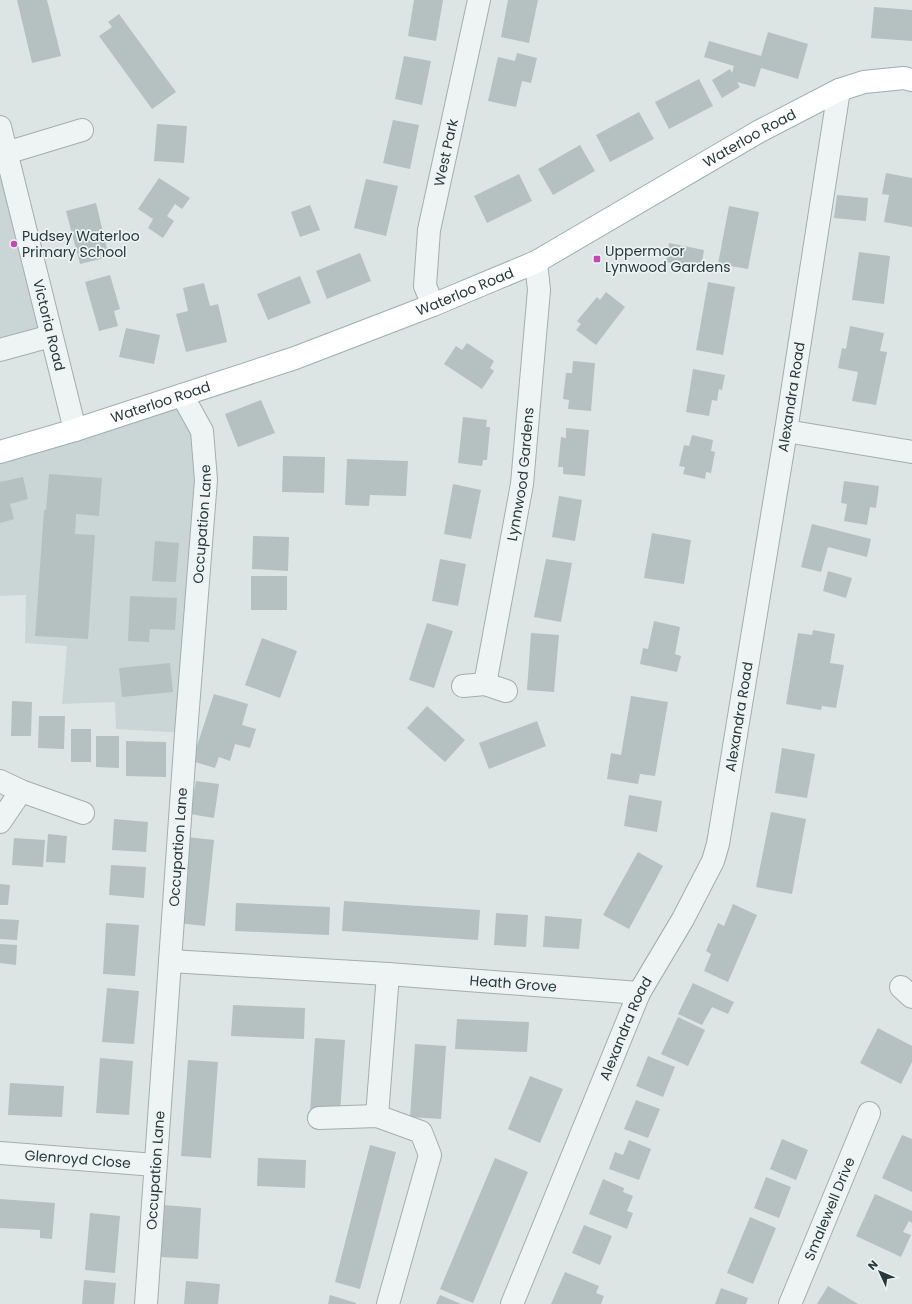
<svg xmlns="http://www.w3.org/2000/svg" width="912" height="1304" viewBox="0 0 912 1304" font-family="Poppins,sans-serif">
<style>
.built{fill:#cad6d5}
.building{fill:#b4c1c0}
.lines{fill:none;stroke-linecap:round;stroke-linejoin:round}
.minor-casing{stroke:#a2aead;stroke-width:24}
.major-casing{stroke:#9cb0ae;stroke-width:24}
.minor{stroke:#eef4f4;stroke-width:22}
.major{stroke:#fff;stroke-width:22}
.poi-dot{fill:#c348af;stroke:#ebf3f2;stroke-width:1.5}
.labels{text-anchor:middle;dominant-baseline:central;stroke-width:3.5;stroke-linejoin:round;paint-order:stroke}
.street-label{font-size:14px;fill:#273a39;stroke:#ebf3f2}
.poi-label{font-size:14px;fill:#273a39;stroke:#ebf3f2;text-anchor:start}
</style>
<rect width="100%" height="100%" fill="#dce5e4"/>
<path class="built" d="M0,127L51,336L0,350Z
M182,395L202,431L186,733L116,729L115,702L62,704L67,646L25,643L26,595L0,596V452Z"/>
<path class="building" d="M17,0H47L61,56L32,63Z
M414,0H443L436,41L408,36Z
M508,0H538L529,43L501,37Z
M874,7L912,10V41L871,38Z
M119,14L176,92L152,109L99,36L112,27L108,22Z
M768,32L808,44L798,79L761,68L755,87L737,82L740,87L722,98L712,80L730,69L732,73L734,66L704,57L709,41L761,56Z
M517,53L537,58L531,83L522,81L516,107L488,101L498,57L515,61Z
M404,56L431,61L422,105L395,99Z
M699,79L713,106L669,129L655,102Z
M639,112L654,139L610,162L596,135Z
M393,120L419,125L410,169L383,163Z
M157,124L187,126L184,163L154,161Z
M580,145L595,171L553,195L538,169Z
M886,173L912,178V227L884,222L889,195L882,194Z
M519,174L532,201L487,223L474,196Z
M159,178L190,198L182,209L175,204L167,216L174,221L163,238L148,228L153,219L138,209Z
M366,179L398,186L386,236L354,228Z
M837,195L868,198L866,221L834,218Z
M96,203L109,257L80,264L66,211Z
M310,205L320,230L300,237L291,212Z
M729,206L759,212L748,269L718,264Z
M669,243L704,250L701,268L666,262Z
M859,252L890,256L884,304L852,300Z
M360,253L371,281L327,299L316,271Z
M110,275L120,309L114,311L118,326L99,331L85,282Z
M300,276L311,303L268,320L257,294Z
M708,282L735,287L723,355L696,350Z
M204,283L210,306L218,304L227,342L186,352L176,314L188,311L183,288Z
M606,292L625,307L596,345L576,330L581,324L577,321L597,297L600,300Z
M850,326L884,333L880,351L887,352L876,405L852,401L858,372L838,368L842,348L846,349Z
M126,328L160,335L154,364L119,357Z
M467,343L494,361L490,368L494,371L482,389L444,364L456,346L462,350Z
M573,361L595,363L591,411L568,409L569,400L563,399L566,373H572Z
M693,369L725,375L722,390L719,389L717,401L712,400L709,416L686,412Z
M261,400L275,433L238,447L225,414Z
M463,417L487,420L486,427H490L487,460H483L482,466L458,463Z
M566,428L589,430L585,476L563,474V467H558L561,437L566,438Z
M692,435L713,440L711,451L715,452L711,473L706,472L705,479L683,474L685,467L679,466L684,445L689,446Z
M283,456L325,457L324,493L282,492Z
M347,459L408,461L406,496L370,495L369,506L345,505Z
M49,474L102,478L99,516L76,514L75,534L95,535L88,639L35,636L44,510H46Z
M23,477L28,499L10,504L14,519L0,523V482Z
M844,481L879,486L876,508L870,507L867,525L844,521L847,504L841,503Z
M453,484L481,490L471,539L444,534Z
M559,496L582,500L575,541L552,537Z
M812,524L871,539L867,557L828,547L821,572L801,567Z
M652,533L691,540L684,584L644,578Z
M253,536L289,537L288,571L252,569Z
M155,541L179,543L176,582L152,581Z
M440,559L466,564L458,606L432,601Z
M546,559L572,563L561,622L534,617Z
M828,571L852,578L846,598L823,591Z
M251,576H287V610H251Z
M130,596L177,598L175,630L150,629L149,642L128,641Z
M654,621L680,627L675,654L681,656L677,672L640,664L643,648L648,649Z
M427,623L453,631L434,688L409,680Z
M813,630L835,634L830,663L844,665L836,708L822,706L821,710L786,704L798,633L812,635Z
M531,633L559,635L554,692L527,690Z
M262,638L297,651L280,698L245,685Z
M170,663L173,692L122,697L119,668Z
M214,694L248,704L242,725L256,729L250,748L235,744L230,761L219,757L215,768L192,761Z
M631,696L668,702L655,776L640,774L638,784L607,779L611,753L621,755Z
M12,701L32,702L31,736H11Z
M427,706L465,740L445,762L407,728Z
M39,716H65L64,749L38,748Z
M537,721L546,746L489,769L479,743Z
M71,729H91V762H71Z
M96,736H119V768L96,767Z
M126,741L166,742V777L126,776Z
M782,748L815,754L807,798L775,793Z
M196,781L219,784L214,818L190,814Z
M629,795L662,801L657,832L624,826Z
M771,812L806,819L792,894L756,887Z
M114,819L148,822L146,852L112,850Z
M48,834L67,836L65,863L46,862Z
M187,837L214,840L205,926L178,923Z
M14,838L45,840L43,867L12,865Z
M638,852L663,866L629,929L603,915Z
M111,865L146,867L144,898L109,895Z
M0,884L10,885L8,905H0Z
M344,901L480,910L478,940L342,931Z
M236,903L330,907L329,935L235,931Z
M733,904L757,915L728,982L704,971L711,954L706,951L718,923L724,926Z
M496,913L528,915L526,947L494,945Z
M545,916L582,919L579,949L543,947Z
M0,919L19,920L17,940L0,939Z
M106,923L139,925L135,976L103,974Z
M0,944L17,945L16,965L0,963Z
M693,983L734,1002L728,1014L712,1007L702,1025L678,1014Z
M107,988L139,991L134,1044L102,1042Z
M233,1005L305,1008L304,1039L231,1036Z
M678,1017L705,1030L688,1066L661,1054Z
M457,1019L529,1022L527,1052L455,1049Z
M878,1028L912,1046V1062L901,1084L860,1063Z
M315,1038L345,1040L340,1113L310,1112Z
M415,1044L446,1046L441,1119L410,1117Z
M648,1056L675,1067L663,1097L636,1086Z
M100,1058L133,1061L129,1115L96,1113Z
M188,1060L218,1062L211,1158L181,1156Z
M530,1076L563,1089L540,1143L508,1129Z
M10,1083L64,1086L62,1117L8,1115Z
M636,1100L660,1109L648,1138L624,1129Z
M902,1135L912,1139V1192L882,1178Z
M782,1139L808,1150L796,1180L770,1169Z
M629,1140L651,1149L639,1180L609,1169L615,1152L623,1155Z
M370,1145L396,1152L360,1289L335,1282Z
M258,1158L306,1160L305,1188L257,1186Z
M495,1158L528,1172L473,1303L440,1289Z
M766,1177L791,1187L779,1218L754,1208Z
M603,1179L624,1188L623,1192L633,1196L627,1211L633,1213L627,1229L589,1214Z
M875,1194L912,1211V1223L909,1221L903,1232L911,1235L901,1257L856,1236Z
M0,1199L55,1203L52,1239L40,1238V1230L0,1228Z
M164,1205L201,1208L198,1259L161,1257Z
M90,1213L120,1216L115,1273L85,1270Z
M750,1217L776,1228L753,1284L727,1273Z
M584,1225L612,1236L600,1265L572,1253Z
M565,1272L599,1286L596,1293L604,1296L601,1304H551Z
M84,1280L116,1283L114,1304H82Z
M186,1281L220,1284L218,1304H184Z
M828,1286L858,1304H817Z
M721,1288L748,1298L746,1304H715Z
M330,1295L356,1303V1304H328Z
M440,1295L461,1304H436Z"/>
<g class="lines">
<defs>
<g id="minor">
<path id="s1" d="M0,127L75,430"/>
<path d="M6,153L82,130"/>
<path id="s2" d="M433,305L425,286L429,230L479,0"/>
<path d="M0,350L51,336"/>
<path d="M786,431L912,452"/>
<path id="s3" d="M485,684L522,484L539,290L536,262"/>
<path d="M463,686L485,684L506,691"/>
<path d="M0,781L21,791L83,813"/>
<path d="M0,822L21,791"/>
<path id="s4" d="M170,961L388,974L639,993"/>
<path d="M901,987L912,997"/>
<path d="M377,1116L388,974"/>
<path d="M319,1118L377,1116L421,1132L430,1155L388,1304"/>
<path id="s5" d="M0,1153L155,1165"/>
<path id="s6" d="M146,1304L186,733L206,480L202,431L182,395"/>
<path id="s7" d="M512,1304L639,993L683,919L713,861L718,844L786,431L839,90"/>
<path id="s8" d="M790,1304L869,1113"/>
</g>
<g id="major">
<path id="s9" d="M0,452L75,430L295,358L433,305L536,262L758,132L839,90L864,82L904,78L912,80"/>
</g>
</defs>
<use href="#minor" class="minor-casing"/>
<use href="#major" class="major-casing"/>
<use href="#minor" class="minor"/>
<use href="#major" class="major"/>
</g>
<g class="poi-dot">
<circle cx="14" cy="244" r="4"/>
<rect x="593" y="255" width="8" height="8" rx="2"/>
</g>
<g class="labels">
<g class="street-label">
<text stroke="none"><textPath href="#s9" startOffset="816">Waterloo Road</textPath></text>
<text stroke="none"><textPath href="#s2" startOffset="156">West Park</textPath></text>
<text stroke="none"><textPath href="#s9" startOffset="492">Waterloo Road</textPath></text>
<text stroke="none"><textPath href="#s1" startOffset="204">Victoria Road</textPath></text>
<text stroke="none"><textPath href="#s7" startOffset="958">Alexandra Road</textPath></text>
<text stroke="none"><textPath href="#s9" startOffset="168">Waterloo Road</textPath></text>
<text stroke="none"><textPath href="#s3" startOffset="213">Lynnwood Gardens</textPath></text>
<text stroke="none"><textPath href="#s6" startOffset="782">Occupation Lane</textPath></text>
<text stroke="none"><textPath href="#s7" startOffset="634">Alexandra Road</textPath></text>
<text stroke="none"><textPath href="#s6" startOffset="458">Occupation Lane</textPath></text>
<text stroke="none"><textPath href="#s4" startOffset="344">Heath Grove</textPath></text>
<text stroke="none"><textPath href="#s7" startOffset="298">Alexandra Road</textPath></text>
<text stroke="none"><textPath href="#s5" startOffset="78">Glenroyd Close</textPath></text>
<text stroke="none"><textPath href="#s6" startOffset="134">Occupation Lane</textPath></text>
<text stroke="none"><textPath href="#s8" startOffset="103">Smalewell Drive</textPath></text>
</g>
<g class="poi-label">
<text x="22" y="236">Pudsey Waterloo<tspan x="22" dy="16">Primary School</tspan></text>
<text x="605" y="251">Uppermoor<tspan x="605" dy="16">Lynwood Gardens</tspan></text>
</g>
</g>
<g transform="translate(880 1272) rotate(314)" stroke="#ebf3f2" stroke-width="3" paint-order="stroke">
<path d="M0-3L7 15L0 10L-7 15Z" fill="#273a39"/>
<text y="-6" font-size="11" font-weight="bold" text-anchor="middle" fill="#273a39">N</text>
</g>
</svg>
